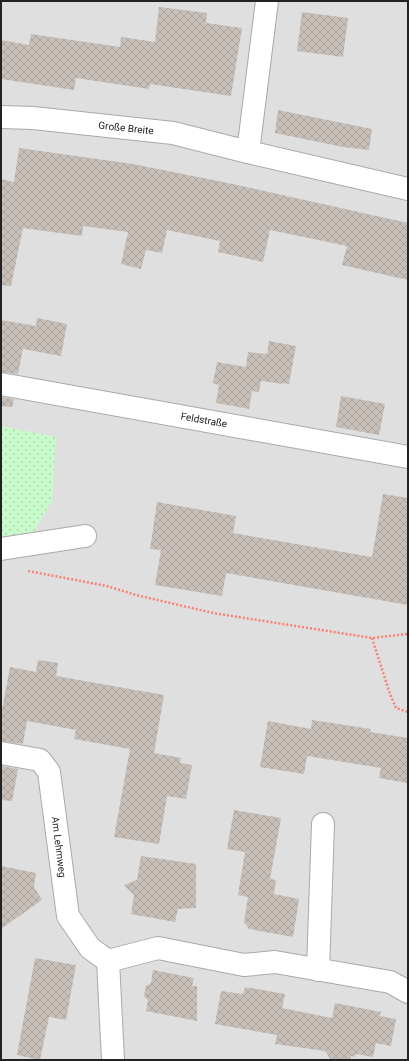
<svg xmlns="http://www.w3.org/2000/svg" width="409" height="1061" viewBox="0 0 409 1061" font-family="Roboto,sans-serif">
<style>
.residential{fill:#e0dfdf}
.park{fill:url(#park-dots)}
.building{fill:url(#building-cross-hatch)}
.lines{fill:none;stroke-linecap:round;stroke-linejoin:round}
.minor-casing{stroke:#a9a9a9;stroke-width:24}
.path{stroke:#fa8072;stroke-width:2.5;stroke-dasharray:2 2;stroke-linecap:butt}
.minor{stroke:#fff;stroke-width:22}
.labels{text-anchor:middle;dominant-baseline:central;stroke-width:3;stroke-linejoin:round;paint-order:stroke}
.street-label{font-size:10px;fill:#222;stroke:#fff}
</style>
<defs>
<pattern id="park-dots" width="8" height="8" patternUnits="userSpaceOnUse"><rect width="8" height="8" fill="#c8facc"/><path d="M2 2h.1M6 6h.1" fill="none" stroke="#acd6af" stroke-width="1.8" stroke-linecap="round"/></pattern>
<pattern id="building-cross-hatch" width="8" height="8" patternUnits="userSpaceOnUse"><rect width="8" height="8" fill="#c7bfb8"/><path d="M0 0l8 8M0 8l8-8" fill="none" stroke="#aba49e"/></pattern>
</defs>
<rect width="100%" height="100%" fill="#f2efe9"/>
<path class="residential" d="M1,1H408V450L1,377Z
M1,393L408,463V1060H1Z"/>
<path class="park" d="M1,426L56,437L52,501L32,535L1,539Z"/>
<path class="building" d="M159,7L207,13L206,23L242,28L231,96L150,84L149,89L76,78L74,90L1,79V40L29,45L31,34L120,47L121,37L155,42Z
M302,12L348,18L343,57L297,51Z
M278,110L372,129L369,150L343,147L275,133Z
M19,148L133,164L233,184L408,223V280L342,265L347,246L270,230L263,262L218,252L220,241L167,230L162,253L146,250L141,269L121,264L128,232L83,226L82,236L23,228L11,286L1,285V179L14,182Z
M37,318L67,324L61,356L23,349L18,374L1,372V320L36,326Z
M269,341L296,346L289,384L283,383V384L261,381L259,392L252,391L249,409L216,403L219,385L213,383L217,362L246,367L248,352L267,354Z
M341,396L385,404L379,435L336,427Z
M1,397L14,399L12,407L1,406Z
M383,494L408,498V605L226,573L222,596L155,585L161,550L150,549L157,502L236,516L233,533L372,557Z
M38,660L58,663L56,676L164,695L154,753L181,758L180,763L192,765L186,799L167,796L159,844L114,837L130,749L74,739L76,730L27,721L23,744L1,741V715L10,667L36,672Z
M312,720L371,729L370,732L408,738V783L379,778L381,768L307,756L304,774L260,767L268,721L311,729Z
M1,766L18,769L12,801L1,800Z
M234,810L281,818L270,879L276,880L274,894L299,899L293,937L249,929L244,922L248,897L238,895L245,852L227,849Z
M141,856L196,864V908L178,909L175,922L131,914L134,895L124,885L137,880Z
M1,866L36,873L34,887L42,900L1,929Z
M35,958L76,965L66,1020L49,1017L40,1060L17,1055Z
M153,970L194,978L192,986H197V1021L146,1011L148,1000L144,996L146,986L151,983Z
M245,987L285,994L282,1008L332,1018L335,1003L381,1012L380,1016L396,1019L391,1046L376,1043L373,1057L356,1054L355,1057L351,1056L350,1060H331L325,1051L275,1044L277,1035L215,1024L221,991L243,994Z"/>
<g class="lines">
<defs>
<path id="minor" d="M1,117L33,118L173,133L248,152L408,189
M248,152L267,1
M1,384L408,457
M1,549L85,536
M1,753L40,760L49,772L68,916L90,948L108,961L113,1060
M108,961L158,948L244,965L275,962L390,982L408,992
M318,970L323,824"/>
</defs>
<use href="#minor" class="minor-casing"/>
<path class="path" d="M28,571L107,586L136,595L213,613L372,638L408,634
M372,638L390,694L396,708L408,712"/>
<use href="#minor" class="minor"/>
</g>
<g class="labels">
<g class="street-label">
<text transform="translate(126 128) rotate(6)">Große Breite</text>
<text transform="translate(204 420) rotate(10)">Feldstraße</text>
<text transform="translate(59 847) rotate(83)">Am Lehmweg</text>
</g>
</g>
<rect width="409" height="1061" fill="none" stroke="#222222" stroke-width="4"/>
</svg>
